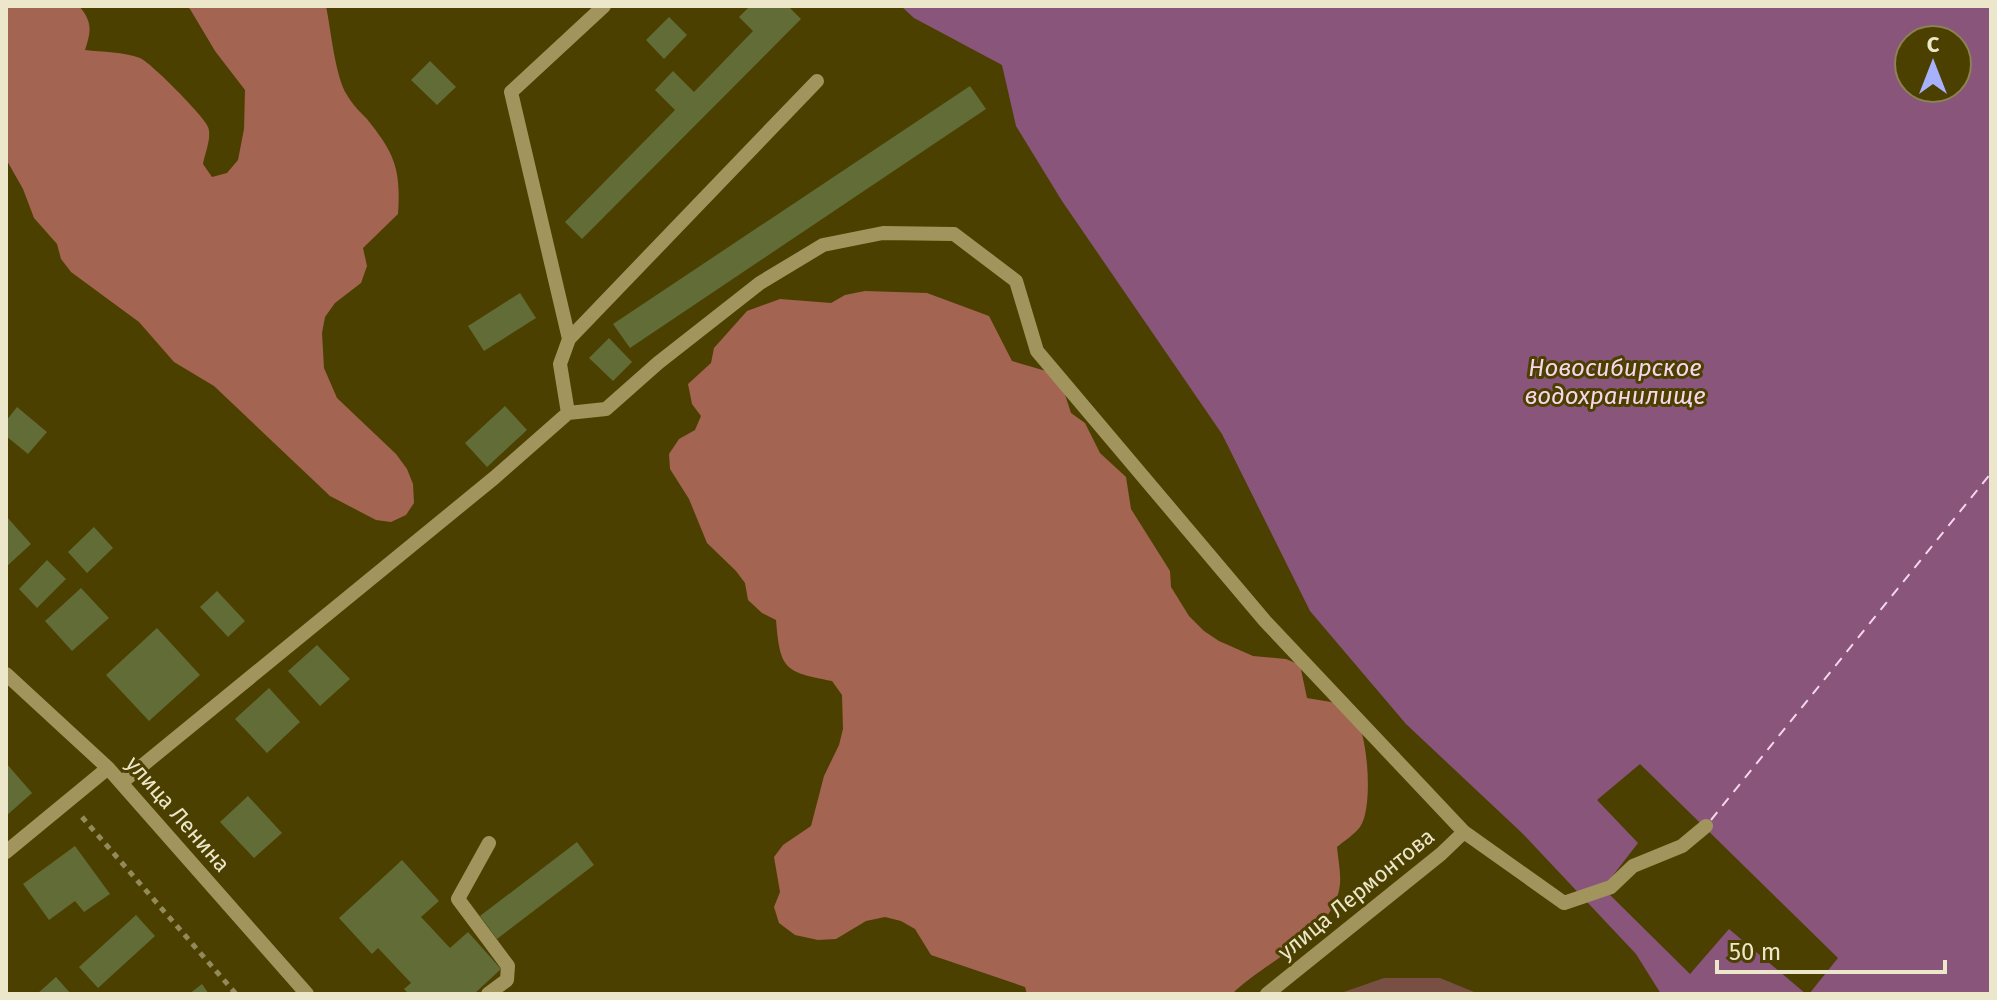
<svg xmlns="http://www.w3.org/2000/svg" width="1997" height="1000" viewBox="0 0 1997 1000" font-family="'Fira Sans',sans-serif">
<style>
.green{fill:#784f43}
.forest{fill:#a36451}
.water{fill:#89557a;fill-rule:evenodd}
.pier{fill:#4b4000}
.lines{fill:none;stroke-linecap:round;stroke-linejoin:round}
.ferry{stroke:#f7d6ec;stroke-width:2;stroke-dasharray:10 8;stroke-linecap:butt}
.building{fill:#626c36}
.path{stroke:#928a5a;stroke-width:5;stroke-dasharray:6 6;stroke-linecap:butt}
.minor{stroke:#a1955d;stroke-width:14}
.labels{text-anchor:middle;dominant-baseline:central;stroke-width:6;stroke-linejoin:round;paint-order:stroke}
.street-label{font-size:22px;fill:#ece7ca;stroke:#4b4000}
.water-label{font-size:24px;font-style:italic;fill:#f7d6ec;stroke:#4b4000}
</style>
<rect width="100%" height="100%" fill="#4b4000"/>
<path class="green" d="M1384,978H1440L1479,994H1338Z"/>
<path class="forest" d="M6,6H79C93,22 91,32 85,50C102,52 124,52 140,58C149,61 205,117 208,127C212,137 205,153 203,164L212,177L227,173L238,160L244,129L245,90L215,51L190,9L186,6H326C331,30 335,76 347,95C352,104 360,112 367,119C395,154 401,169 398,214L363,248L367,266L361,283L335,303L325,317L322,333L324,368L337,398L396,454L407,469L413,484L414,503L406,515L391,522L376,520L330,496L214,386L174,362L139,322L71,272L61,259L57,244L34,218L23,189L6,159Z
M865,291L927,293L989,316L1012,361L1046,371L1061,382L1071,413L1085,423L1100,453L1126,477L1131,509L1170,571L1171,587L1189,616L1204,631L1219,641L1253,656L1286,659L1300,665L1307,698C1322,701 1342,701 1353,713C1368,730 1374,807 1360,827C1355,834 1344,841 1337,847C1338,859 1341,872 1340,884C1335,935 1264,961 1232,994H1027L1025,987L931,955L915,929L901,921L885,917L866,921L836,939L818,940L795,935L779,923L774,907L780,892L774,857L783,845L811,826L824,776L839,745L843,729L842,695L832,681C784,672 780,669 776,620L762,613L748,600L745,583L736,571L707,543L689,499L670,469L669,454L679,439L695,430L701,416L692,404L688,384L711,363L714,348L747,311L780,299L831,303L845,295Z"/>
<path class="water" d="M901,6H1991V994H1661L1636,954L1522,833L1406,724L1310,611L1222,434L1062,201L1016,126L1002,65L914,18ZM1909,40H1957V88H1909Z"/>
<path class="pier" d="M1640,764L1838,958L1809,994H1806L1729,929L1690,974L1607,892L1604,887L1638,843L1597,800Z"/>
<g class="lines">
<path class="ferry" d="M1711,820L1991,473"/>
</g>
<path class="building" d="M750,6H788L801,19L582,239L565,222L675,110L655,90L673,71L694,92L753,31L739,17Z
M669,17L687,35L664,59L646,40Z
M430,61L456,87L437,105L411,80Z
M970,86L986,109L630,348L613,324Z
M520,293L536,318L484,351L468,326Z
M609,338L632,362L613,381L589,358Z
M505,406L527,430L487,467L465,443Z
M17,407L47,432L28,454L6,436V421Z
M6,516L31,544L6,567Z
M94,527L113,548L87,573L68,552Z
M47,560L66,579L37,608L19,589Z
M81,588L109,618L72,651L45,621Z
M217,591L245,621L228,637L200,607Z
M157,628L200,675L149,721L106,675Z
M317,645L350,679L320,706L288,671Z
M269,688L300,722L267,753L235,719Z
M6,763L32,793L6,816Z
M248,796L282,833L254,858L220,822Z
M577,842L594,865L497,939L480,916Z
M75,846L110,894L84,912L75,901L49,920L23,884Z
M402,860L439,901L421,917L450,948L468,932L501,969L474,994H409L404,989L411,983L378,948L372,954L339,918Z
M136,915L155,936L98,988L79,967Z
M56,977L71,994H37Z
M202,984L209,994H189Z"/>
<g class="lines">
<path class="path" d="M82,817L236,994"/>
<path class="minor" d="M569,339L511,92L604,6
M568,413L606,409L658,363L760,283L823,245L883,233L954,234L1016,281L1037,351L1265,621L1464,832
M6,674L108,768L307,994
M121,783L494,478L568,413L560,364L569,339L817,81
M6,852L108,768
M488,994L507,980L508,966L458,899L489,843
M1267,994L1441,854L1464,832L1564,903L1611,887L1633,866L1682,846L1706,826"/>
</g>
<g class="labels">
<g class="street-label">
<text transform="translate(178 814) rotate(49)">улица Ленина</text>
<text transform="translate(1356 894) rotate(-39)">улица Лермонтова</text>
</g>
<g class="water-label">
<text x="1615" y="368">Новосибирское<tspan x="1615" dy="28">водохранилище</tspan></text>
</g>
</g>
<rect width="1997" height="1000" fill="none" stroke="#ece7ca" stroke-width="16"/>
<g transform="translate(1933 64)"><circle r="38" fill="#4b4000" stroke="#8b8351" stroke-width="2"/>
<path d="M0-6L14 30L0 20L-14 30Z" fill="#a7b1fc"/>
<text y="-12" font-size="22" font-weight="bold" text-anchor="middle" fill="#ece7ca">С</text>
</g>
<path d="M1717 960v12h228v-12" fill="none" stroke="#ece7ca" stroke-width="4"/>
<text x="1729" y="960" font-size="24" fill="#ece7ca" stroke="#4b4000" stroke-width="6" paint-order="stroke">50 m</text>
</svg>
